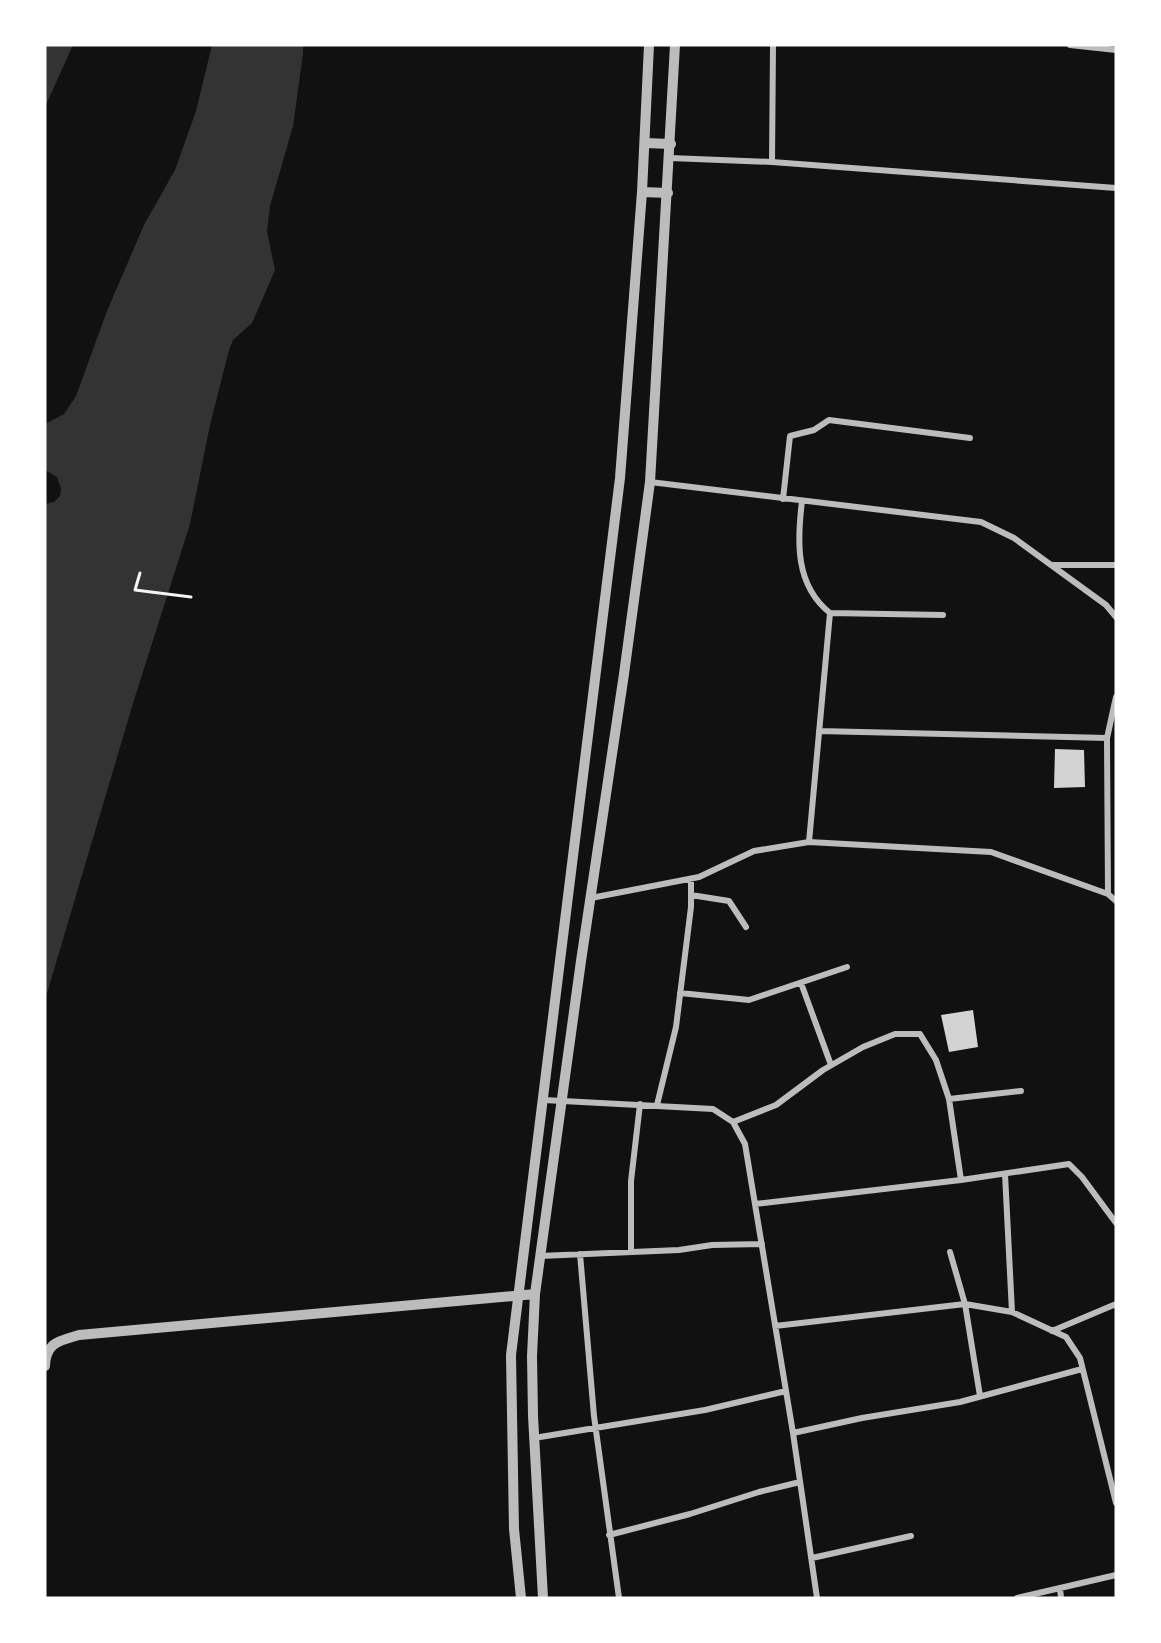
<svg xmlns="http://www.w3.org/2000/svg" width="1161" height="1643" viewBox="0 0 1161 1643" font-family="'Work Sans',sans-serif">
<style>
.water{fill:#333}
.building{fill:#d3d3d3}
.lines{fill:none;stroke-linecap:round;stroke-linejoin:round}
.path{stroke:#f5f5f5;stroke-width:3}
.minor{stroke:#bcbcbc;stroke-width:6}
.tertiary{stroke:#bcbcbc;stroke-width:10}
</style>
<rect width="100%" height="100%" fill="#111"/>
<path class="water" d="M45,45H73L45,107Z
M212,45H303V54L293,126L270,206L267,232L275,270L252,323L233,340L229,350L210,425L190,524L134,700L45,1000V504L54,502L60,496L61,489L57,477L45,470V424L64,414L76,396L107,311L144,225L175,170L196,111Z"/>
<path class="building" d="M1055,749L1084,750L1085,787L1054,788Z
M973,1010L978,1047L949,1052L941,1015Z"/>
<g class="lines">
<path class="path" d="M140,573L135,590L191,597"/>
<path class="minor" d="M1070,45L1116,50
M670,158L772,162L1116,188
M772,162L773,45
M650,482L981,522L1014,538L1106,605L1116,617
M783,499L790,436L814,430L829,420L970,438
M802,501C797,542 795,585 830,613L809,842
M1051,565H1116
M830,613L943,615
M819,731L1107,738
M1108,894L1107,738L1116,697
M691,895L729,901L746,927
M591,898L699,877L754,851L809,842L991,852L1108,894L1116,901
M801,983L831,1065
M680,993L749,1000L847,967
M949,1099L1021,1091
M544,1100L713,1109L733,1122L745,1144L793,1433L817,1598
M657,1105L676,1027L691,907V879
M733,1122L776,1105L823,1070L863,1047L895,1034H920L936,1060L949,1099L961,1180
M1005,1174L1012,1312
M755,1204L961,1180L1069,1164L1082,1177L1116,1223
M631,1251V1181L640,1104
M950,1252L965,1304L980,1396
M580,1254L594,1416L619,1598
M540,1256L679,1250L712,1245L762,1244
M775,1326L965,1304L1012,1312L1066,1337L1080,1358L1116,1503
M1052,1331L1116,1304
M793,1433L862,1418L960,1402L1082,1369
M534,1438L705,1410L786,1391
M609,1535L690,1514L759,1492L800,1482
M812,1558L911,1536
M1060,1588L1061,1598
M1017,1598L1116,1575"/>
<path class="tertiary" d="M645,143L671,144
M642,192L668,193
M45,1366C46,1342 59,1341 79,1335L535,1294
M521,1598L514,1529L511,1355L620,478L642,192L649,45
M543,1598L533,1416L532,1356L535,1294L581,961L624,674L650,482L675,45"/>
</g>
<rect width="1161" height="1643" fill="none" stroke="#ffffff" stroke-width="93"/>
</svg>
